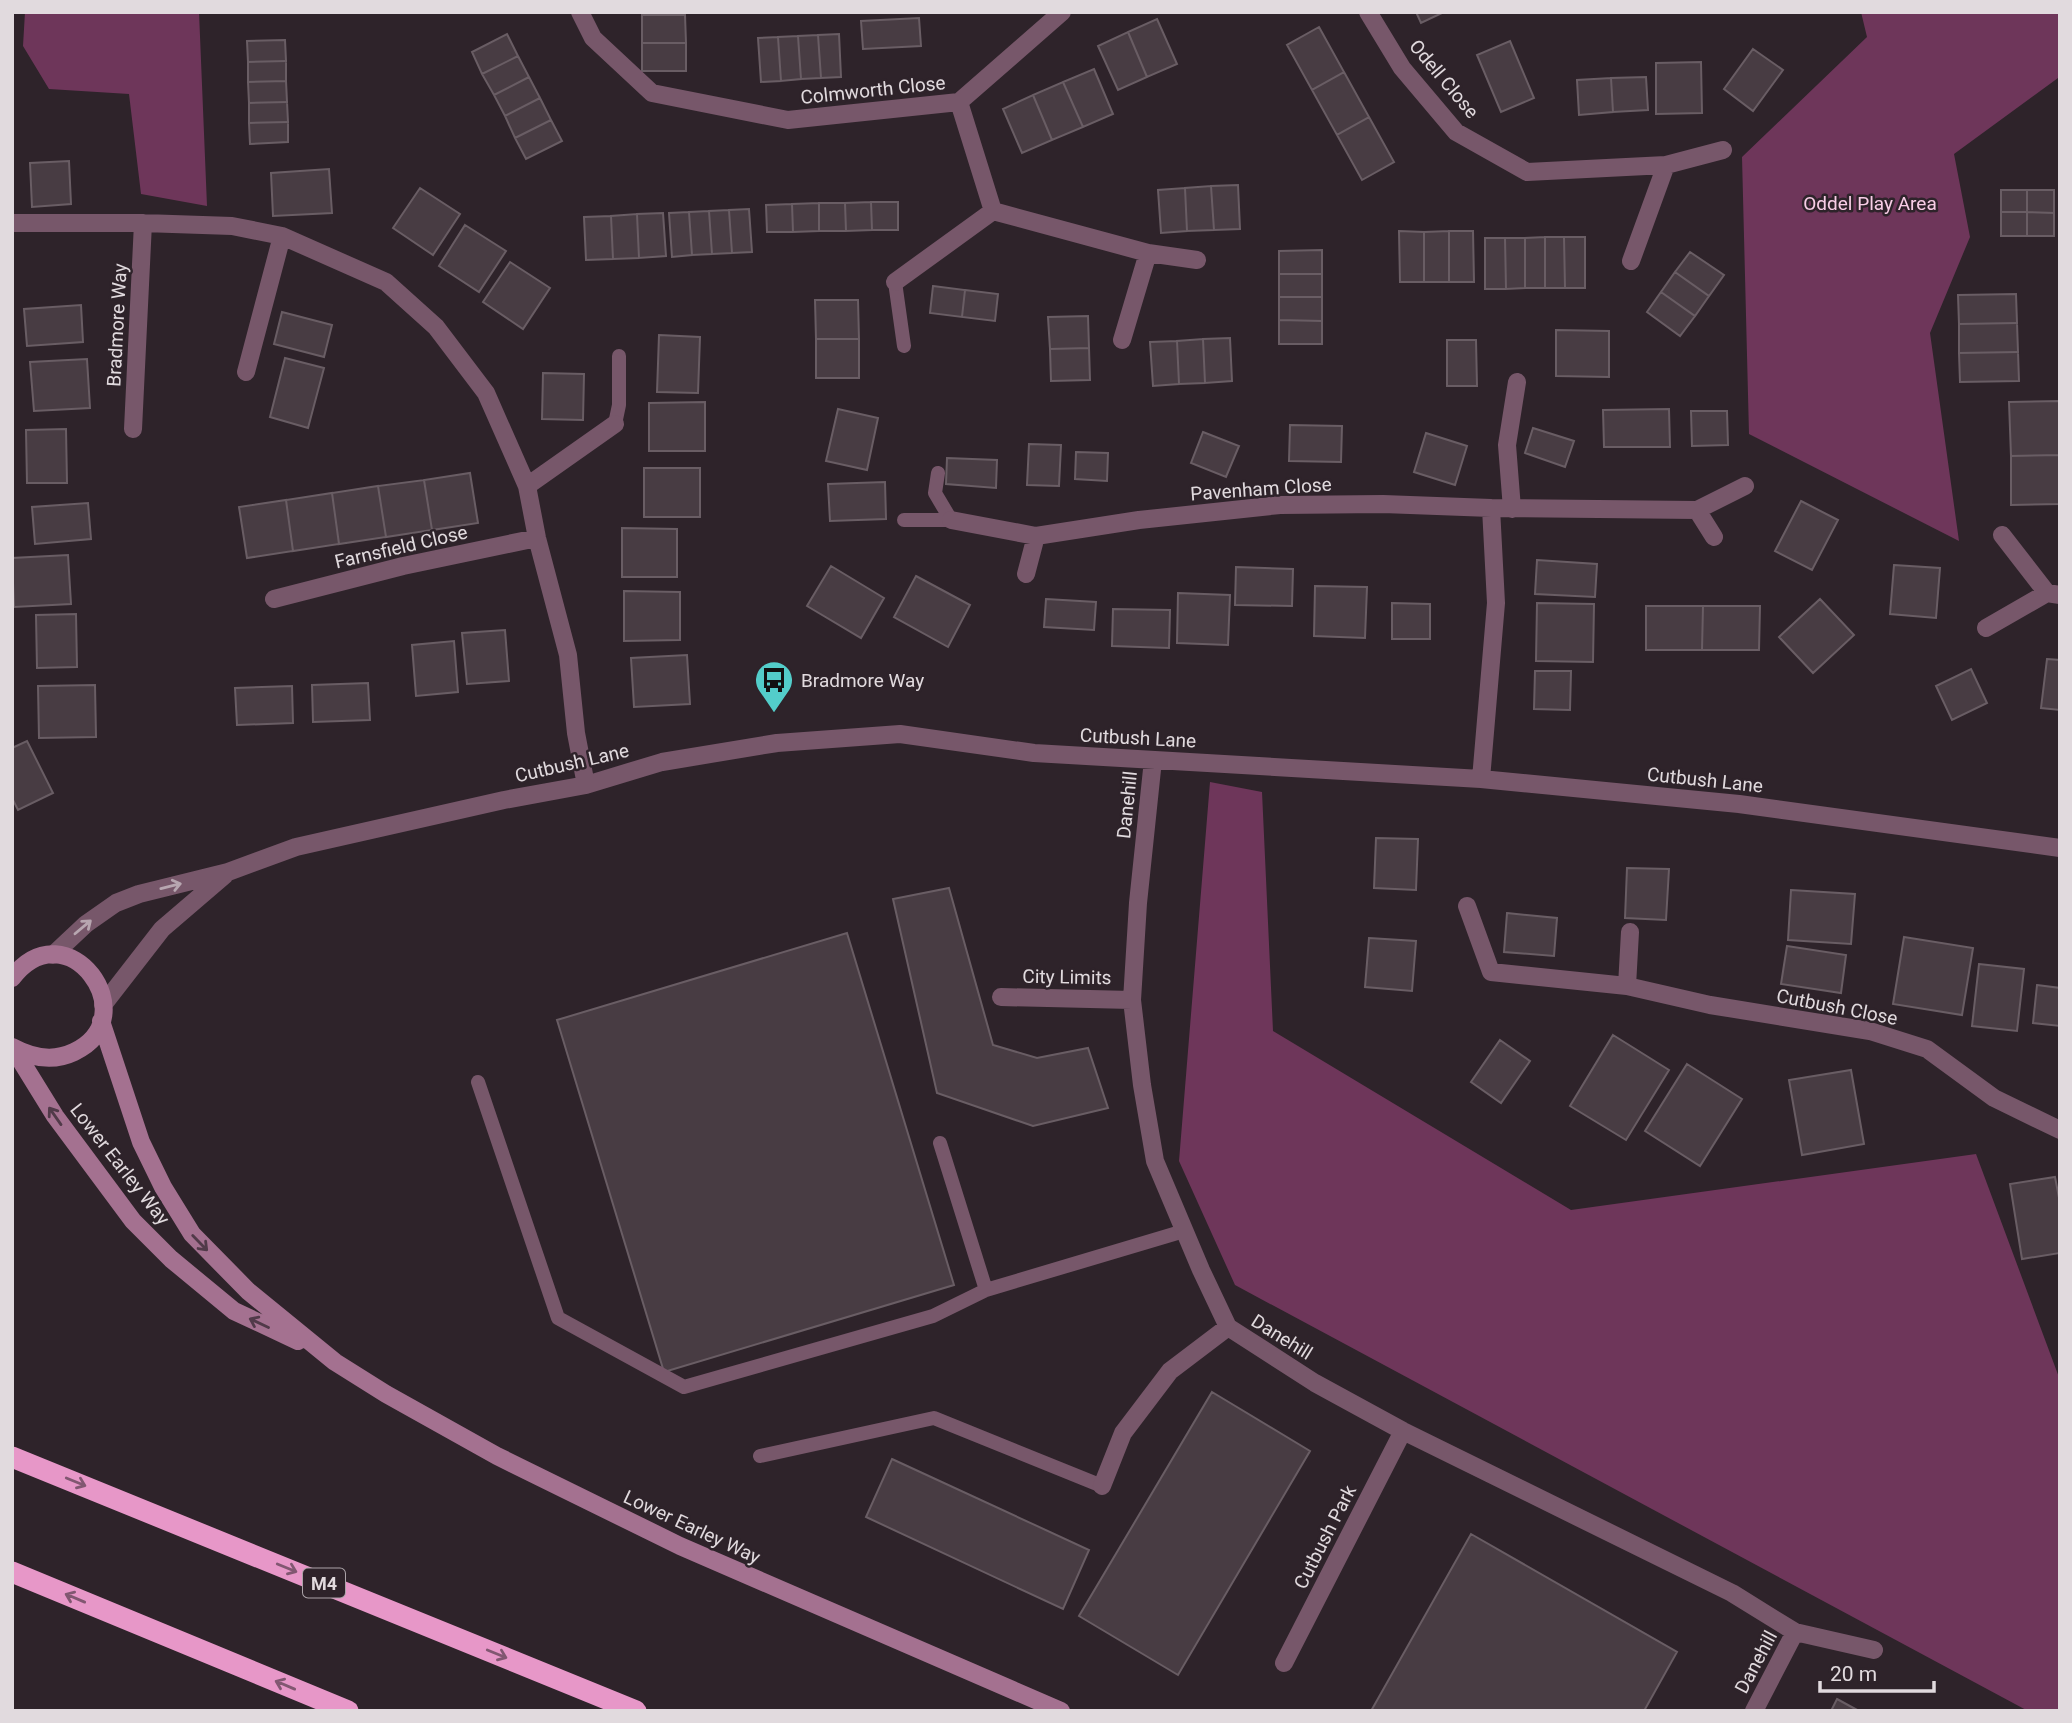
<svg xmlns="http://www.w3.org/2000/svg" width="2072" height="1723" viewBox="0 0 2072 1723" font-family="Roboto,sans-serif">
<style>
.green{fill:#6e365a}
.building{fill:#483c43;stroke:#695d64;stroke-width:2}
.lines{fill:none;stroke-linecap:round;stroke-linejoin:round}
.service{stroke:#77576a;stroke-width:14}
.minor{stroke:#77576a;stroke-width:18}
.secondary{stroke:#a47190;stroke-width:18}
.motorway{stroke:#e797c8;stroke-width:21}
.oneway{stroke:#b7a6b0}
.oneway2{stroke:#513a49}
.oneway3{stroke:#815771}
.labels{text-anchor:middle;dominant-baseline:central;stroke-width:5;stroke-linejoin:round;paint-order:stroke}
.shield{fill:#2e232a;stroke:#aba3a8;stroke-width:2}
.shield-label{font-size:18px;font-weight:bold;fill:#e1dade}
.street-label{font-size:19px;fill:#e1dade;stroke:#2e232a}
.park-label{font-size:19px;fill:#f8cde6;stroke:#2e232a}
.poi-label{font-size:19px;fill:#e1dade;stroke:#2e232a;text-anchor:start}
</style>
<rect width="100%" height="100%" fill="#2e232a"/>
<path class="green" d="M25,12H199L207,206L141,194L129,94L49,89L23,46Z
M1861,12H2060V73L2058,78L1954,154L1970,237L1930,333L1959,541L1749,434L1742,157L1867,37Z
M1210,782L1262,792L1273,1031L1571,1210L1976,1154L2060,1380V1711H2028L1235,1285L1179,1161Z"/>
<path class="building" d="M1416,12H1444L1421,23Z
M642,15H685L686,43H642Z
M919,18L921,46L863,49L861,21Z
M1157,19L1177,64L1147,77L1128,32Z
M1319,27L1344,72L1312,90L1287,45Z
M1128,32L1147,77L1118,90L1098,46Z
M507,34L518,56L482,74L472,52Z
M839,34L841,77L821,78L818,35Z
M818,35L821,78L801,79L798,36Z
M798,36L801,79L781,81L778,37Z
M778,37L781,81L761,82L758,38Z
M285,40L286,61L248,62L247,41Z
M1510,41L1534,98L1501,112L1477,55Z
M642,43H686V71H642Z
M1753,49L1783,70L1753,111L1724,89Z
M518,56L529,77L494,95L482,74Z
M286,61V81L248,82V62Z
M1701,62L1702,113L1656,114V63Z
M1094,69L1113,114L1083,127L1063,82Z
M1344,72L1369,117L1337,135L1312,90Z
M529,77L540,98L505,116L494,95Z
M1646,77L1648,110L1613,112L1611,78Z
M1611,78L1613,112L1579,115L1577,80Z
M286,81L287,102L249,103L248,82Z
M1063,82L1083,127L1052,140L1033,95Z
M1033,95L1052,140L1022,153L1003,109Z
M540,98L551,120L515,138L505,116Z
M287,102L288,122L249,123V103Z
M1369,117L1394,162L1362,180L1337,135Z
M551,120L562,141L526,159L515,138Z
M288,122V142L250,144L249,123Z
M69,161L71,204L32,207L30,163Z
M329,169L332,213L273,216L271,173Z
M1238,185L1240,229L1214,230L1211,186Z
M1211,186L1214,230L1187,231L1185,188Z
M420,188L460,214L433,255L393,228Z
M1185,188L1187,231L1161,233L1158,190Z
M2001,190H2027V212H2001Z
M2027,190H2054V213L2027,212Z
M871,202L872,230L846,231L845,203Z
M871,202H898V230H872Z
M819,203H845L846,231H819Z
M819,203V231L793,232L792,204Z
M792,204L793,232H767L766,205Z
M749,209L752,252L732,253L729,210Z
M729,210L732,253L712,254L709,211Z
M709,211L712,254L692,255L689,212Z
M689,212L692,255L672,257L669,213Z
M2001,212H2027V236H2001Z
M2027,212L2054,213V236H2027Z
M663,213L666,256L639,258L637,214Z
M637,214L639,258L613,259L611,216Z
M611,216L613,259L586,260L584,217Z
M465,225L506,251L479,292L439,266Z
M1399,231L1424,232V282H1400Z
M1449,231V282H1424V232Z
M1449,231H1473L1474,282H1449Z
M1545,237V288H1525V238Z
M1545,237H1564L1565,288H1545Z
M1564,237H1585V288H1565Z
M1485,238H1505L1506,289H1485Z
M1505,238H1525V288L1506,289Z
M1322,250V274H1279V251Z
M1690,252L1724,275L1709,296L1675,272Z
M510,262L550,288L523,329L483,302Z
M1675,272L1709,296L1695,316L1661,292Z
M1279,274H1322V297H1279Z
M933,286L965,290L962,317L930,313Z
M965,290L998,294L995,321L962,317Z
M1661,292L1695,316L1680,336L1647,312Z
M2016,294L2017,323L1959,324L1958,295Z
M1279,297H1322V321L1279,320Z
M815,300H858L859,339H816Z
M81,305L83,342L27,346L24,309Z
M282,312L332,325L324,357L274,344Z
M1088,316L1089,348L1050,349L1048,317Z
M1279,320L1322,321V344H1279Z
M2017,323L2018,352L1959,353V324Z
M1556,330L1609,331V377L1556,376Z
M659,335L700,337L698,393L657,392Z
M1230,338L1232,381L1205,383L1203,339Z
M816,339H859V378H816Z
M1203,339L1205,383L1179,384L1177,341Z
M1447,340H1476L1477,386H1447Z
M1177,341L1179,384L1153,386L1150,342Z
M1089,348L1090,380L1051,381L1050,349Z
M2018,352L2019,381L1960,382L1959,353Z
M285,358L324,368L308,428L270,417Z
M87,359L90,408L34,411L30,362Z
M543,373L584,374L583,420L542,419Z
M2060,401V455L2011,456L2009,402Z
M705,402V451H649V403Z
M838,409L878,418L867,470L826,461Z
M1669,409L1670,447H1604L1603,410Z
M1691,411H1727L1728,445L1692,446Z
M1290,425L1342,426L1341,462L1289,461Z
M1533,428L1574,441L1565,467L1525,453Z
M66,429L67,483H27L26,430Z
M1203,432L1239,446L1226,477L1191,463Z
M1426,433L1467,446L1455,485L1414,472Z
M1029,444L1061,445L1059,486L1027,485Z
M1076,452L1108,453L1107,481L1075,479Z
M2060,455V504L2011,505V456Z
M947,458L997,460L996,488L946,484Z
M644,468H700V517H644Z
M470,473L478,523L432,530L424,480Z
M424,480L432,530L386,537L378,486Z
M885,482L886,519L830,521L828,484Z
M378,486L386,537L339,544L332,493Z
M332,493L339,544L293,551L286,500Z
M286,500L293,551L247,558L239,507Z
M1801,501L1838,520L1812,570L1775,551Z
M88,503L91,539L35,544L32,507Z
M622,528L677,529V577H622Z
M68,555L71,604L14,607L12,558Z
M1537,560L1597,564L1595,597L1535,594Z
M1894,565L1940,568L1936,618L1890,614Z
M831,566L884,598L861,638L807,606Z
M1236,567L1293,569L1292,606L1235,605Z
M916,576L970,605L948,647L894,617Z
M1315,586L1367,587L1365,638L1314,636Z
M624,591L680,592V640L624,641Z
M1178,593L1230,595L1228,645L1177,643Z
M1046,599L1096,602L1094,630L1044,627Z
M1820,599L1854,635L1813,673L1779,637Z
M1392,603L1430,604V639H1392Z
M1537,603L1594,604L1593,662L1536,661Z
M1646,606H1703L1702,650H1646Z
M1703,606H1760L1759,650H1702Z
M1113,609L1170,610L1169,648L1112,646Z
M76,614L77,667L37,668L36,615Z
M505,630L509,681L467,684L462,633Z
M454,641L458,692L416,696L412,645Z
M687,655L690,704L634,707L631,658Z
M2047,659L2060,660V710L2041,708Z
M1971,669L1987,703L1952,720L1936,686Z
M1535,671H1571L1570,710L1534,709Z
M368,683L370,720L313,722L312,685Z
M95,685L96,737L39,738L38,686Z
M292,686L293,723L237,725L235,688Z
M27,741L53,793L18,810L12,798V748Z
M1376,838L1418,839L1416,890L1374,888Z
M1627,868L1669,869L1666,920L1625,918Z
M949,888L993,1045L1037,1058L1088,1048L1108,1108L1033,1126L937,1093L893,899Z
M1791,890L1855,894L1851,944L1788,940Z
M1507,913L1557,918L1554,956L1504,952Z
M847,933L954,1285L664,1372L557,1020Z
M1904,937L1973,948L1962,1015L1893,1004Z
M1369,938L1416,941L1412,991L1365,987Z
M1787,946L1846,955L1841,993L1781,984Z
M1979,964L2024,969L2017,1031L1972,1026Z
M2037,985L2060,988V1026L2033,1023Z
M1613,1035L1669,1070L1626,1140L1570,1106Z
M1500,1040L1530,1061L1501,1103L1471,1082Z
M1687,1064L1742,1099L1700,1166L1645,1131Z
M1851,1070L1864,1144L1802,1155L1789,1080Z
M2055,1177L2060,1203V1253L2022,1259L2010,1184Z
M1212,1392L1310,1451L1178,1675L1079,1616Z
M892,1459L1089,1550L1063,1609L866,1517Z
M1471,1534L1677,1652L1644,1711H1371Z
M1837,1699L1859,1711H1831Z"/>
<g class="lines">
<path class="service" d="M895,282L904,346
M615,424L619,405V356
M938,473L935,493L951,520
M904,520H951
M478,1082L558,1318L684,1387L933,1316L986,1290L1184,1231
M940,1143L986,1290
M760,1456L934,1418L1102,1486"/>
<path class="minor" d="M580,12L593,38L652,93L788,120L959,102L1062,12
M1368,12L1402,68L1456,132L1527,172L1666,165L1723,150
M959,102L993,211L1148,253L1197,260
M12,223H143L232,226L282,236L386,282L436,327L486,393L527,486L537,538L568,655L576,733L586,785
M1631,261L1666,165
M895,282L993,211
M1122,340L1148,253
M246,372L282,236
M133,429L143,223
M527,486L615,424
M1491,508L1697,510L1745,486
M1512,509L1507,445L1517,382
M1697,510L1714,537
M951,520L1036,536L1139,520L1280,505L1383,504L1491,508L1496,603L1481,779
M2002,535L2047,593L2060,595
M1026,574L1036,536
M274,599L403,566L537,538
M1986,628L2047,593
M1153,760L1138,903L1132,1000L1142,1085L1155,1161L1201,1270L1228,1327L1315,1383L1403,1431L1732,1593L1795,1632L1874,1650
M1467,906L1491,972L1627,986
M1630,932L1627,986L1710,1005L1870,1031L1927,1049L1994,1098L2060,1130
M53,955L86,924L116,903L139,894L228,872L296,847L504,800L586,785L662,762L777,743L900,734L1034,753L1481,779L1739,804L2060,848
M1001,997L1132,1000
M103,1005L162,929L225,875
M1102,1486L1123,1433L1170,1371L1228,1327
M1284,1663L1403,1431
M1754,1711L1795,1632"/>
<path class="secondary" d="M12,978C67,906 148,1017 74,1052C53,1062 32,1058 12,1047
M101,1021L141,1142L163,1187L192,1234L248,1291L335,1362L386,1394L497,1456L680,1546L1061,1711
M13,1048L55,1116L133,1221L171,1259L234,1311L298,1341"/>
<path class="motorway" d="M12,1457L636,1711
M12,1572L348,1711"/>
</g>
<defs><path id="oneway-shaft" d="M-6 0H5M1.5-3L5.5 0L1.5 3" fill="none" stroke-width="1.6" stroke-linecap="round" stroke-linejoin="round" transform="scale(1.75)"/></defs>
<g class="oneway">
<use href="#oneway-shaft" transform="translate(171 886) rotate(-14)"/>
<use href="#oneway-shaft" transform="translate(83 927) rotate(-40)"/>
</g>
<g class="oneway2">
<use href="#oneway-shaft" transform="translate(55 1116) rotate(-125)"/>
<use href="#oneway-shaft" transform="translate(200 1243) rotate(46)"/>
<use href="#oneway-shaft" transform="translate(259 1323) rotate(-155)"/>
</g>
<g class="oneway3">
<use href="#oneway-shaft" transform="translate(76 1482) rotate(22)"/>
<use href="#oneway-shaft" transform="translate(287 1568) rotate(22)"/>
<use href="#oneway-shaft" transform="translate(75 1598) rotate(-157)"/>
<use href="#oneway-shaft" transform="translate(497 1654) rotate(22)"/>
<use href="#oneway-shaft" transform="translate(285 1685) rotate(-157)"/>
</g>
<defs>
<symbol id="bus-pin" viewBox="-11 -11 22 30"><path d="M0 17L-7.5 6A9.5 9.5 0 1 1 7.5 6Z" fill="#53cdca" stroke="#2e232a"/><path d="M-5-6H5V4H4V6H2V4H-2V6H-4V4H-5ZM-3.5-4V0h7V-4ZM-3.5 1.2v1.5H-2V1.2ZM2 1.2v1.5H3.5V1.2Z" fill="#111"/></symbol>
</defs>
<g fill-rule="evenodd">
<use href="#bus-pin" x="752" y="658" width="44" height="60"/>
</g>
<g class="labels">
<rect class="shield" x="303" y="1568.5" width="42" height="29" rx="5"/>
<g class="shield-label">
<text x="324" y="1583">M4</text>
</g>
<g class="street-label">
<text transform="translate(1444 79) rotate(50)">Odell Close</text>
<text transform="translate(873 90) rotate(-6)">Colmworth Close</text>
<text transform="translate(117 325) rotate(-87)">Bradmore Way</text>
<text transform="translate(1261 489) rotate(-4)">Pavenham Close</text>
<text transform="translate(401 547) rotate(-13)">Farnsfield Close</text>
<text transform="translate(1138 738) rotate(3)">Cutbush Lane</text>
<text transform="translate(572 763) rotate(-13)">Cutbush Lane</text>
<text transform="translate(1705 780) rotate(6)">Cutbush Lane</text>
<text transform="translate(1127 805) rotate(-84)">Danehill</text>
<text transform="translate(1067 977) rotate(1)">City Limits</text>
<text transform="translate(1837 1007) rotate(11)">Cutbush Close</text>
<text transform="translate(120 1164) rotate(52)">Lower Earley Way</text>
<text transform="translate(1282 1337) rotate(32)">Danehill</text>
<text transform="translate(692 1527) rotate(25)">Lower Earley Way</text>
<text transform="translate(1325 1537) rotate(-63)">Cutbush Park</text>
<text transform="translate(1756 1662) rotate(-62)">Danehill</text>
</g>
<g class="park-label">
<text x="1870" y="203">Oddel Play Area</text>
</g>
<g class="poi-label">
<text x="801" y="680">Bradmore Way</text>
</g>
</g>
<rect width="2072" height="1723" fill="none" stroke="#e1dade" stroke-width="28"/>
<path d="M1820 1681v10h114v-10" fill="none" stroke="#e1dade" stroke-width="3.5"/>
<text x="1830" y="1681" font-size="21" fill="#e1dade" stroke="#2e232a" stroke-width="5" paint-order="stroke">20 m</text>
</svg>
